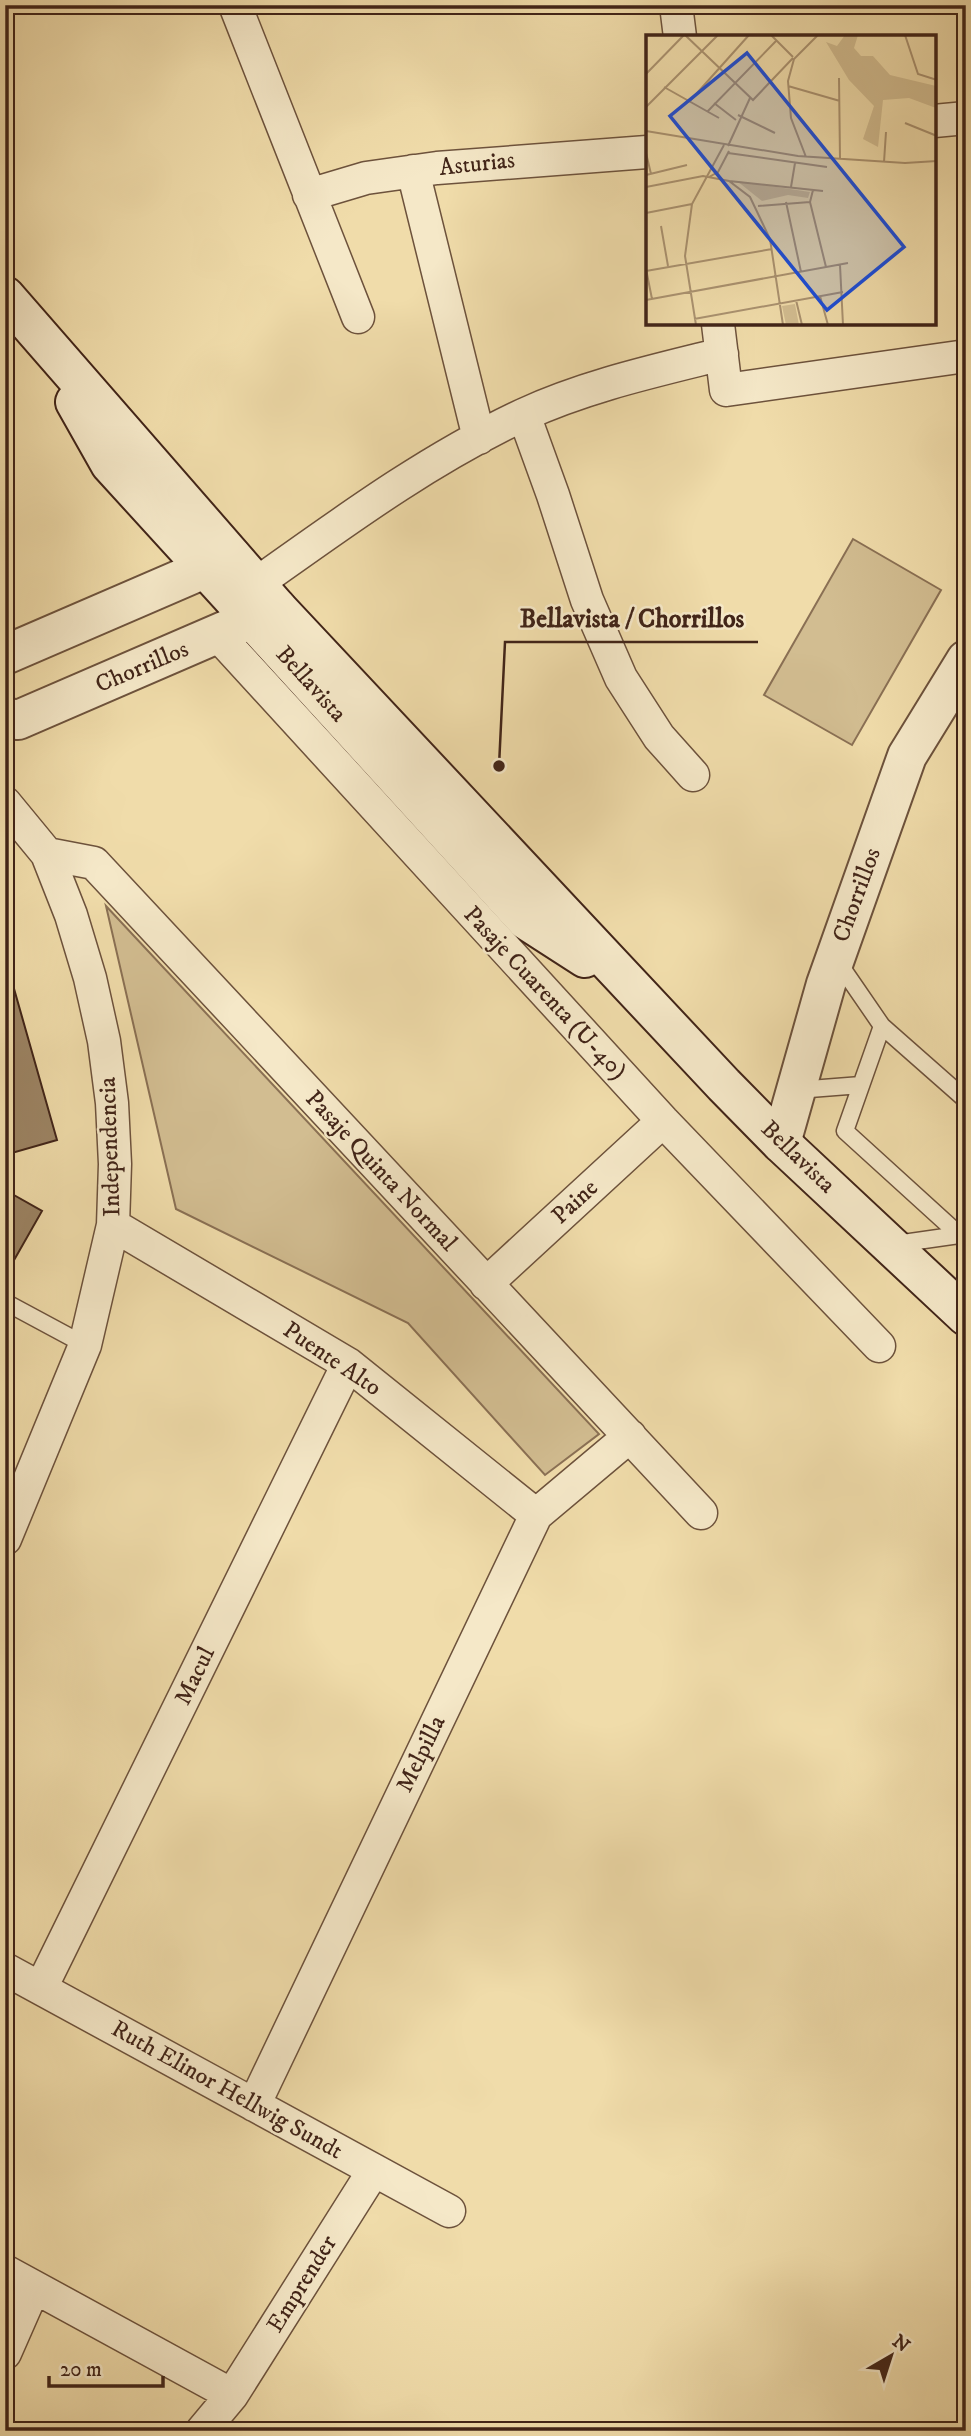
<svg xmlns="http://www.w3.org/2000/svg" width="971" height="2436" viewBox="0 0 971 2436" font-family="'IM FELL DW Pica',serif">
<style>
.green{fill:#d2bd91;stroke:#8a7054;stroke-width:2}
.building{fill:#9c8464;stroke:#412418;stroke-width:2}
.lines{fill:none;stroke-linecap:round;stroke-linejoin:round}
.service-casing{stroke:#6d523c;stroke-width:19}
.minor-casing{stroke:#6d523c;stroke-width:35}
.tertiary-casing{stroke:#6d523c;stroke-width:42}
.secondary-casing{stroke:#412418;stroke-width:42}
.service{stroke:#f5e8c8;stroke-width:16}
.minor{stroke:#f5e8c8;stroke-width:32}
.tertiary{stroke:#f5e8c8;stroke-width:38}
.secondary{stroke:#f5e8c8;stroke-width:38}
.labels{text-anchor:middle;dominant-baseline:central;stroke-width:5;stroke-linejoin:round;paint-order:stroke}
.street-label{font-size:24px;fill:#412418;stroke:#f5e8c8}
.inset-road{fill:none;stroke:#aa9270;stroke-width:2}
.view{fill:#1d4ed8;fill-opacity:0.15;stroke:#1d4ed8;stroke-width:3.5}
.inset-edge{fill:none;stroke:#412418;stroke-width:3.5}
.leader{fill:none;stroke:#412418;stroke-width:2.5}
.callout-dot{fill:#412418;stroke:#f5e8c8;stroke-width:2.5}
.callout-label{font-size:26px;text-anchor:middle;font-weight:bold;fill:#412418;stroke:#f5e8c8;stroke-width:5;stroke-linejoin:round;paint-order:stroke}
</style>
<rect width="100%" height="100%" fill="#f0dcaa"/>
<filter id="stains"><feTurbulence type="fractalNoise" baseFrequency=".00286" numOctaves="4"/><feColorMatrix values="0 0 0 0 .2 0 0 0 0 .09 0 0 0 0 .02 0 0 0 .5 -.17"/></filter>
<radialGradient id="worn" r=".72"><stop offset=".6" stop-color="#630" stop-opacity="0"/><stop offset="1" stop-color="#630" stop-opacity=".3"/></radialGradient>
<path class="green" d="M853,539L941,590L852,745L764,695Z
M106,906L599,1434L545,1475L408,1323L176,1209Z"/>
<path class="building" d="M5,957L57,1140L5,1155Z
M5,1190L42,1211L5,1276Z"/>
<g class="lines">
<defs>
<path id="service" d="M838,962L882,1026
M797,1090L861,1085
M966,1100L882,1026L845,1131L966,1241
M896,1244L959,1235
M5,1302L85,1345"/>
<path id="minor" d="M235,5L358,317
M676,5L680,37
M934,121L966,118
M413,171L479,438
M309,195L366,178L437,168L647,152
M718,324L726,390L966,356
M524,415L553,495L587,600L621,678L659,737L693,775
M256,584C342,523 427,460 523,415C586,386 654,371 722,354
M217,634L663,1121L879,1346
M5,803L47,854L71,915L90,978L104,1041L112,1103L115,1164L113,1225L85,1345L5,1539
M47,854L94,863L701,1513
M113,1225L348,1364L536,1515
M486,1284L663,1121
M5,1969L449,2211
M41,1988L348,1364
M254,2105L536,1515L630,1436
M5,2271L232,2395
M5,2353L34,2287
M202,2431L232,2395L374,2170"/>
<path id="tertiary" d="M5,655L232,557
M5,717L18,720L277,608
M781,1143L826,984L907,756L966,660"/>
<path id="secondary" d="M5,296L277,608L724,1085L781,1143L966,1316
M75,402L110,464L526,920L585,958"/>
</defs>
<use href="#service" class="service-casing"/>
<use href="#minor" class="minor-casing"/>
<use href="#tertiary" class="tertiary-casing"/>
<use href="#secondary" class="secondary-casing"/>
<use href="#service" class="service"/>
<use href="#minor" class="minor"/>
<use href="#tertiary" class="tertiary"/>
<use href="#secondary" class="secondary"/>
</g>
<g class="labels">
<g class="street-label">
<text transform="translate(477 164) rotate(-6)">Asturias</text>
<text transform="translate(142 667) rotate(-23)">Chorrillos</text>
<text transform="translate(311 684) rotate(48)">Bellavista</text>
<text transform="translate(857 895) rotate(-70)">Chorrillos</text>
<text transform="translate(545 993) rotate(47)">Pasaje Cuarenta (U-40)</text>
<text transform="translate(110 1147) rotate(-92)">Independencia</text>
<text transform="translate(798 1157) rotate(44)">Bellavista</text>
<text transform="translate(381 1171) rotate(47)">Pasaje Quinta Normal</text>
<text transform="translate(575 1202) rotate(-43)">Paine</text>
<text transform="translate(332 1359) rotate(34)">Puente Alto</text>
<text transform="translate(195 1676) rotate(-64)">Macul</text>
<text transform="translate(421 1754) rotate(-64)">Melpilla</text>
<text transform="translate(227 2090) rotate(29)">Ruth Elinor Hellwig Sundt</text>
<text transform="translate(302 2284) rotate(-58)">Emprender</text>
</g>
</g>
<g transform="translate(646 35)">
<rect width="290" height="290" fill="#f0dcaa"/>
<path d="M199,0H212L208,13L215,21H227L244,40L290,51V73L263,63L237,65L232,112L217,104L228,71L203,45L180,7L191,11ZM91,146L164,157L162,163L142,160L116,166ZM149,269L153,290H140L136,271Z" fill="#d2bd91"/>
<path class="inset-road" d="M39,0L107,65L147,23M125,0L147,22M259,0L272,39L291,45M0,39L38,0M193,43L194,124M142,51L194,66M18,52L73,83M43,67L103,0M68,68L90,85M0,72L72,0M61,77L130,6M92,80L129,98M259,88L291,101M0,96L152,121L259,128L291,126M82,111L104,63M0,118L5,139M82,118L181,132M160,122L145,83L142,46L148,24L172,0M238,127L240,97M0,140L41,130M63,142L72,137L83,116M83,146L177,156M0,152L57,141L83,146L104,162L124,204L137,290M145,152L149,128M167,155L164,167L180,232M140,167L155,237M112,171L164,167M0,178L46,169M15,191L22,231M194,230L197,290M0,234L6,264M0,236L126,214M174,261L182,290M0,265L202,228M150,265L156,290M48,284L197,257M0,290H22M50,290L39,221L46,169L78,110"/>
<path class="view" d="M101,18L258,212L181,275L24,81Z"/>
<rect width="290" height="290" class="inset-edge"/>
</g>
<path class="leader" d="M499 766L505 642H758"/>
<circle class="callout-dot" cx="499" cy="766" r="7"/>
<g class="callout-label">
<text x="632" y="627">Bellavista / Chorrillos</text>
</g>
<rect width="971" height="2436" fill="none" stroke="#f0dcaa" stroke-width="28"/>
<rect x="7" y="7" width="957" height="2422" fill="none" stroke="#412418" stroke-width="3.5"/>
<rect x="14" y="14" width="943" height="2408" fill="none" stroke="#412418" stroke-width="2"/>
<g transform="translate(891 2356) rotate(39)" stroke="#f5e8c8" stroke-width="5" paint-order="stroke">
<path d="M0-5L12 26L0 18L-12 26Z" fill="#412418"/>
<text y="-10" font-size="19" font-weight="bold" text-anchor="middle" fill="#412418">N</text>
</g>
<path d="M49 2376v10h114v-10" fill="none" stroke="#412418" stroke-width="3.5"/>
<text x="60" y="2376" font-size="21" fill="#412418" stroke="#f5e8c8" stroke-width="5" paint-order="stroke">20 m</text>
<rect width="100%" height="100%" filter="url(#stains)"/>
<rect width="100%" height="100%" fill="url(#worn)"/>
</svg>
